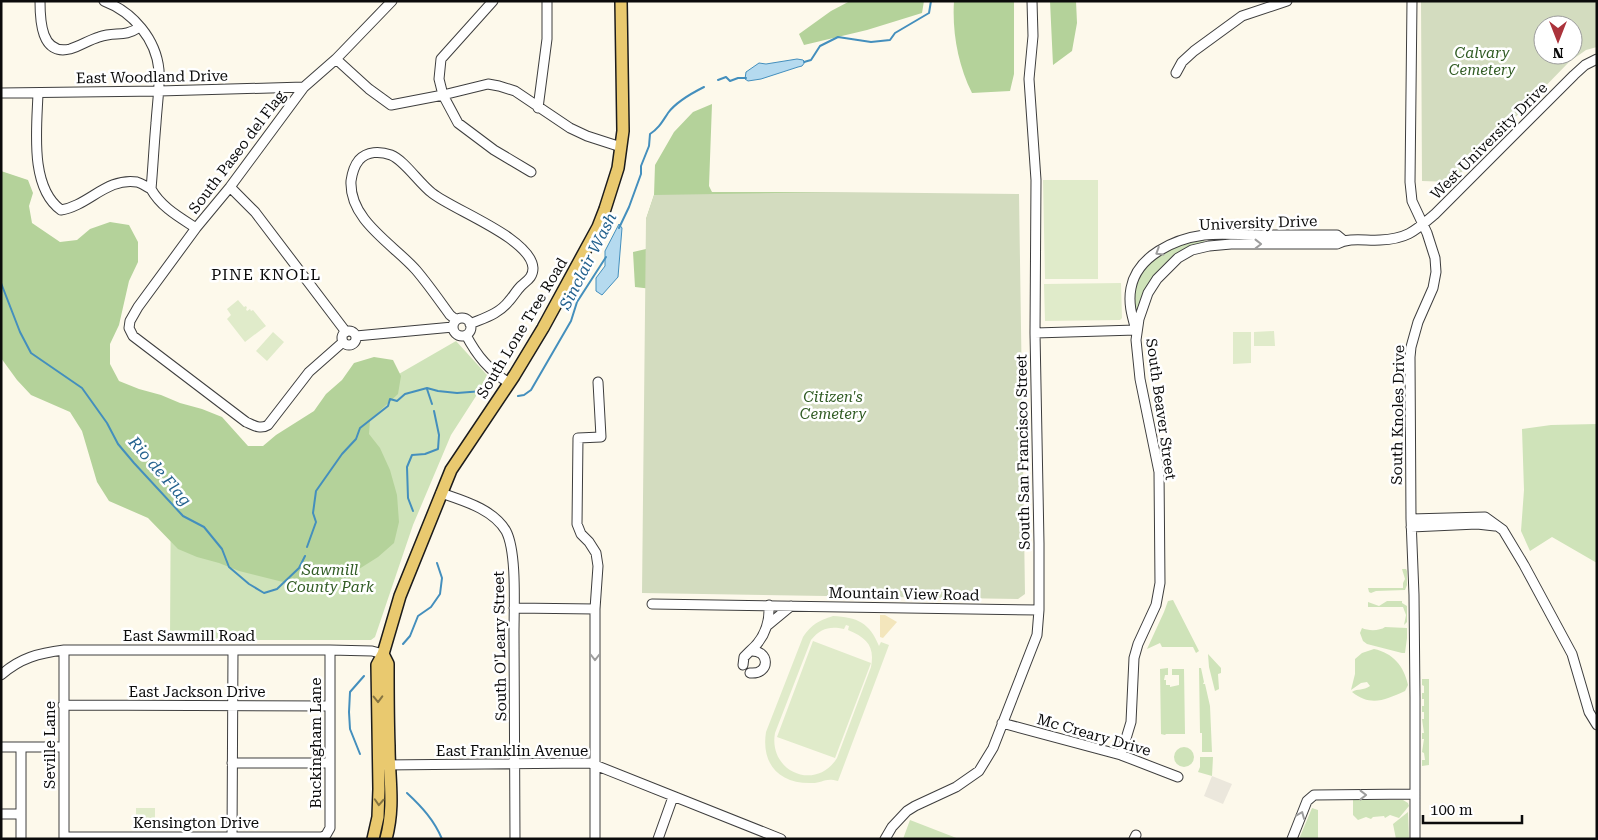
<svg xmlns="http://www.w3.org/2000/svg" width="1598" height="840" viewBox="0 0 1598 840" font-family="'Roboto Serif',serif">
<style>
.green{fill:#cfe3b9}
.forest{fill:#b4d29a}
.sand{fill:#f3e6bc}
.cemetery{fill:#d3dcbf;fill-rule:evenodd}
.pitch{fill:#e0ebca;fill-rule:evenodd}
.plaza{fill:#ebe7dc}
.water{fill:#b5daef;stroke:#448fbd}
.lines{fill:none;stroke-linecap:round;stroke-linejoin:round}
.stream{stroke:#448fbd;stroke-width:2}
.minor-casing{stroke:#3e3e3e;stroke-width:11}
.major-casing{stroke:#1c1c1c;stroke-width:14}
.minor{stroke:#fff;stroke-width:9}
.major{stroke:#e9c96f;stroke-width:11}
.oneway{stroke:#9d9d9d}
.oneway2{stroke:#857442}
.labels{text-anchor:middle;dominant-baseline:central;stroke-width:5;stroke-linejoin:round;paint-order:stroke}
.park-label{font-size:15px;font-style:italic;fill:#305b23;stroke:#fff}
.street-label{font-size:15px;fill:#0b0b0b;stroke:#fff}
.water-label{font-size:16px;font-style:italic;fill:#23618e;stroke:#fff}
.neighbourhood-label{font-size:16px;letter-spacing:1px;fill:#0b0b0b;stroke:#fff}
</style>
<rect width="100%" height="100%" fill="#fdf9eb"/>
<path class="green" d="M1204,240L1205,243C1182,249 1161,262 1148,284C1144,292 1141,302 1138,311L1135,310C1135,304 1134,297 1134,290C1138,259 1177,244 1204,240Z
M456,341L487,375L478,393L451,435L413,525L375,637L371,640H170L171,466L223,499L378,386Z
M1597,424V563L1552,537L1530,551L1521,531L1524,490L1522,429L1551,425Z
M1402,569H1406L1407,571V585L1405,590L1376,591L1371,593L1369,592L1368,588H1403V583L1405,579Z
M1173,600L1199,651L1196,653L1193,647H1162L1160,643L1147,649L1164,612L1168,601Z
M1387,601H1402V603L1407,606V622L1404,625L1406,615L1403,607H1368V602L1379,606Z
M1385,627L1407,628V638L1405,653H1402L1367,644L1363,641L1360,633L1362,628C1368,631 1380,631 1385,627Z
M1374,649C1393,653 1404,666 1408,685L1405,691C1385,700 1371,707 1352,692C1358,688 1363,691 1370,686L1367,682L1361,683L1351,690L1355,674V659L1362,653Z
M1208,654L1221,668V673L1218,674L1219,689L1215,691L1209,667Z
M1168,668V675H1165L1164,680H1166V685H1170V687L1179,685V675H1172V669H1184L1185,734H1166L1165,735L1161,734L1160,669Z
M1199,668H1201L1204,682L1203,684H1205L1210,706L1212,752H1202V733H1200Z
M1422,679H1429V765L1422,766V760H1425L1424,753L1422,752L1424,739H1422V733H1424L1422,719H1424V712H1422V706H1424V699H1422V693H1424V686L1422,685Z
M1174 757a10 10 0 1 1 20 0a10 10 0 1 1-20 0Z
M1200,757H1213L1212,776L1198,772L1200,767Z
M1353,800H1403L1408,803L1409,806L1399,818L1390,815L1385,818L1384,816L1373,817L1371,819L1366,817L1358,820L1353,815Z
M1312,808L1318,810V839H1299Z
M1408,812L1409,839H1396L1393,824Z
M910,820L959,839H903Z"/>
<path class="forest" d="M850,1H924L922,13L867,30L804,45L799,34L831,11Z
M954,1H1014V74L1010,91L972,93C958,65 952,32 954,1Z
M1050,1H1076L1077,23L1072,51L1053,65Z
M712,104L709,186L712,192H832L669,291L635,287L633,252L646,249V219L654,195L655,165L674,132L693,112Z
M1,171L28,180L33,193L29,206L32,223L60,242L77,240L90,229L110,222L129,225L138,242V262L129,281L119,325L110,344V364L119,381L139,389L161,395L180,403L202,409L222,417L248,446H263L276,435L314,411L326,394L342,380L354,363L374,357L393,360L401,376L398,394L370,420L369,434L380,448L390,470L397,495L399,522L394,543L378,557L359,569L343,584L323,590L302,591L283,582L239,571L219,563L197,557L178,549L148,518L109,501L97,482L82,431L70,412L31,395L17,380L1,358Z"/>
<path class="sand" d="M880,615H885L897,622L883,638L880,637Z"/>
<path class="cemetery" d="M1421,1H1597V47L1586,50L1569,62L1499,134H1493L1485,141L1484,149L1452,182L1422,181ZM1543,25H1573V55H1543Z
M832,192L1019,194L1025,594L1018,599L642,593L646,219L654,195Z"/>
<path class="pitch" d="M1043,180H1098V279H1045Z
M1121,283L1122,318L1120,320L1045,321L1044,284Z
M238,300L244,307L246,306L247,308L246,309L247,311L250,309L251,311L253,310L266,326L245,342L227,319L231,315L227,309Z
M1274,331L1275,346H1254V332Z
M273,332L284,342L267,361L256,351Z
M1233,332H1251V363L1233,364Z
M833,616C857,617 870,623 879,646L881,642L889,645L838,781C825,777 823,783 812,783C779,784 761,764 766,732L803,637C812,624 818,621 833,616ZM846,625L849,626L848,630C867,638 875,646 871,667L837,758C816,792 768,772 775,733L811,640C821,628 830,626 844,629Z
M813,641L871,663L835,758L777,737Z
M136,808H155V821H136Z"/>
<path class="plaza" d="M1212,776L1232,784L1223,804L1204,796Z"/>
<path class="water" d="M797,59L803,60L805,62L802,66L798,67L761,79L748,81L745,79L746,72L759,63L766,64Z
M619,224L622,228L618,277L602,295L596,291V278L605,266V251Z"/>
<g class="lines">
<path class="stream" d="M804,62L811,60L820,46L838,37L871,42L890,40L895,33L929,13L931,1
M718,80L726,77L730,81L738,78H746
M619,228L629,207L641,174V166L649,146L650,134C659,128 662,122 668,113C676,102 692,93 704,87
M1,283L20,332L31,353L82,388L107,423L118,444L134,463L183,516L204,527L222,549L229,567L249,584L264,593L277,589L299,568L305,556
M427,389L432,404
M518,396L524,395L531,390L571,321L577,302L606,257
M413,511L408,498L407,467L412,455L425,454L438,449L439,435L434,411
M307,547L316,522L313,513L316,491L342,454L356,439L360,428L388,406L390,399L397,401L405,394L427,388L438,391L457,393L483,391
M403,644L410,636L418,616L431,607L440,594L442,578L437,563
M360,754L350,729L349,712L350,692L364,676
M407,793C422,807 434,820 442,839"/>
<defs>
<path id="minor" d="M40,1C40,20 41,56 70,49C80,46 89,40 99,37C116,31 123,38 140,27
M104,1C133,12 156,39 159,70C160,87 157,106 156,123C154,145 153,167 151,189C161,207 179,217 196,228
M493,1L441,59L439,79L443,95L458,123L494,150L531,172
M1412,1L1410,182L1412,201L1427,233L1435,258L1436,272L1433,288L1418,322L1411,347L1410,357L1411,519L1414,595L1415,698V839
M336,59L369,89L391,105L443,95L488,84L499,86L515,91L570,128L587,136L621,147
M1176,73L1182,62L1194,51L1242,16L1287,1
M1,93L159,91L304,87
M38,93C37,127 29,187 61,210C88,206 107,177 137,182C141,183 147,187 151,189
M538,108L547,39V1
M230,187L255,212L346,332
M453 327a9 9 0 1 1 18 0a9 9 0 1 1-18 0Z
M455,319L450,315C439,300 428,284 416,270C393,244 349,220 351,181C352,174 354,166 359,160C367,151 380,151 391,155C404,160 419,183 432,193C453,210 531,238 533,268C533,278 526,281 521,286C516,291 513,297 509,301C499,314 484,318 470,324
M1136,330C1132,316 1128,303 1131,288C1137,256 1174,239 1204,235C1221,233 1240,235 1257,235C1284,235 1311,235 1337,235L1343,240
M342 338a7 7 0 1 1 14 0a7 7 0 1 1-14 0Z
M1035,333L1136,330
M466,335C477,356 489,370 509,383
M356,336L453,327
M343,342L309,372L268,425C260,430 253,425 246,422L133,336L129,328L130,321L138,307L196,228L230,187L304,87L336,59L392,1
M441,493C464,501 493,509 506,531C517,552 514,607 514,633C514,701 515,770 515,839
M1411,519L1485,517L1503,530L1524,565L1572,654L1589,712L1597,725
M1411,527L1477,524L1495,526
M652,604L1039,610
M514,608L595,609
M768,625L791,606
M64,650V839
M750,651C764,639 770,623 769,605
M743,665L744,657L750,651C770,649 771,675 750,673
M1,675C20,658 39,653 64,650H330L372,651L383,654
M63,705L330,706
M1002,723L1121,755L1178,777
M1,747H63
M1121,755L1131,722L1134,658L1138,644L1156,605L1160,583L1159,472L1140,379L1136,340L1139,319L1148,293L1157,279L1178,258L1192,250L1209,246L1231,244H1337C1349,237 1366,241 1380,240C1407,239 1415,231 1435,214L1574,75L1585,65L1597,59
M232,763H330
M383,765L590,763L781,839
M1,814H21
M64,837H322L326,835L330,828V650
M21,839V748
M232,839L233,650
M595,839V609L598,566L596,553L589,542L581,534L577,524L578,438L601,437L598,382
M658,839L673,797
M885,839L892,827L907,811L915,806L956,787L979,771L993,748L1037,635L1039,610V543L1035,333L1036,180L1029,79L1033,36L1032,1
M1134,839L1136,835
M1292,839L1307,801L1314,795L1415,794"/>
<path id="major" d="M383,654L388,664C388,692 388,719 389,746C389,780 395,805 386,839
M373,839L378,817L379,789L377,665L383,654L400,596L451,470L514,376L543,328L598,227L605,209L618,168L623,131L621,1"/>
</defs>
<use href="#minor" class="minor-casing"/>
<use href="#major" class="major-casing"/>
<use href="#minor" class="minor"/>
<use href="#major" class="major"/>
</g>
<defs><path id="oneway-chevron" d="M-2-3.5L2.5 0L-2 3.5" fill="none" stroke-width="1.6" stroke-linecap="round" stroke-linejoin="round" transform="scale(1.25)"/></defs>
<g class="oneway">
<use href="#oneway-chevron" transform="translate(1258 244)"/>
<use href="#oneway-chevron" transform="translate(1159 252) rotate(148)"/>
<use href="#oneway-chevron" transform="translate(595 657) rotate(90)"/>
<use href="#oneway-chevron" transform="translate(1363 795)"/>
<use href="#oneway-chevron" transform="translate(1301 815) rotate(-68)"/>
</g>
<g class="oneway2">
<use href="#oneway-chevron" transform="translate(378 699) rotate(89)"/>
<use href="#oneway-chevron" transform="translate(379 802) rotate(93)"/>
</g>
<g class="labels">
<g class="park-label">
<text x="1482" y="53">Calvary<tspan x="1482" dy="17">Cemetery</tspan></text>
<text x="833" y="397">Citizen's<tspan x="833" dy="17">Cemetery</tspan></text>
<text x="330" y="570">Sawmill<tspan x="330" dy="17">County Park</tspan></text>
</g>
<g class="street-label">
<text transform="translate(152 77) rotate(-1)">East Woodland Drive</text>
<text transform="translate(1489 141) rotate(-45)">West University Drive</text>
<text transform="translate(237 152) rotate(-53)">South Paseo del Flag</text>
<text transform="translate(1258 223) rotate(-2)">University Drive</text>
<text transform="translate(522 328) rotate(-59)">South Lone Tree Road</text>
<text transform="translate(1161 409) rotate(82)">South Beaver Street</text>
<text transform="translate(1398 415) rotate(-89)">South Knoles Drive</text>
<text transform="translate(1023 452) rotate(-91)">South San Francisco Street</text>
<text transform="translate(904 594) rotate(1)">Mountain View Road</text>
<text x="189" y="636">East Sawmill Road</text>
<text transform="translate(500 646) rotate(-91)">South O'Leary Street</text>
<text x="197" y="692">East Jackson Drive</text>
<text transform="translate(1094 735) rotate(16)">Mc Creary Drive</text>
<text transform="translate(316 743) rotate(-90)">Buckingham Lane</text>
<text transform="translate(50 745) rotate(-90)">Seville Lane</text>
<text x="512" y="751">East Franklin Avenue</text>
<text x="196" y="823">Kensington Drive</text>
</g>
<g class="water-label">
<text transform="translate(588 261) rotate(-63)">Sinclair Wash</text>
<text transform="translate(160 471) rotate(49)">Rio de Flag</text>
</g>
<g class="neighbourhood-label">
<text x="266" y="274">PINE KNOLL</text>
</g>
</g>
<rect width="1598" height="840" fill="none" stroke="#0b0b0b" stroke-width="5"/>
<g transform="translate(1558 40) rotate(180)"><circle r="24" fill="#ffffff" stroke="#9d9d9d"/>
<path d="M0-4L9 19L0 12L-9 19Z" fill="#ab333b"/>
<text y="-8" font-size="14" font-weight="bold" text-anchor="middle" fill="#0b0b0b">N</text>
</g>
<path d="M1423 815v8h99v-8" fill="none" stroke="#0b0b0b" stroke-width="2.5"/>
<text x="1430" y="815" font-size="15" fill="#0b0b0b" stroke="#ffffff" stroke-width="4" paint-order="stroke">100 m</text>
</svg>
